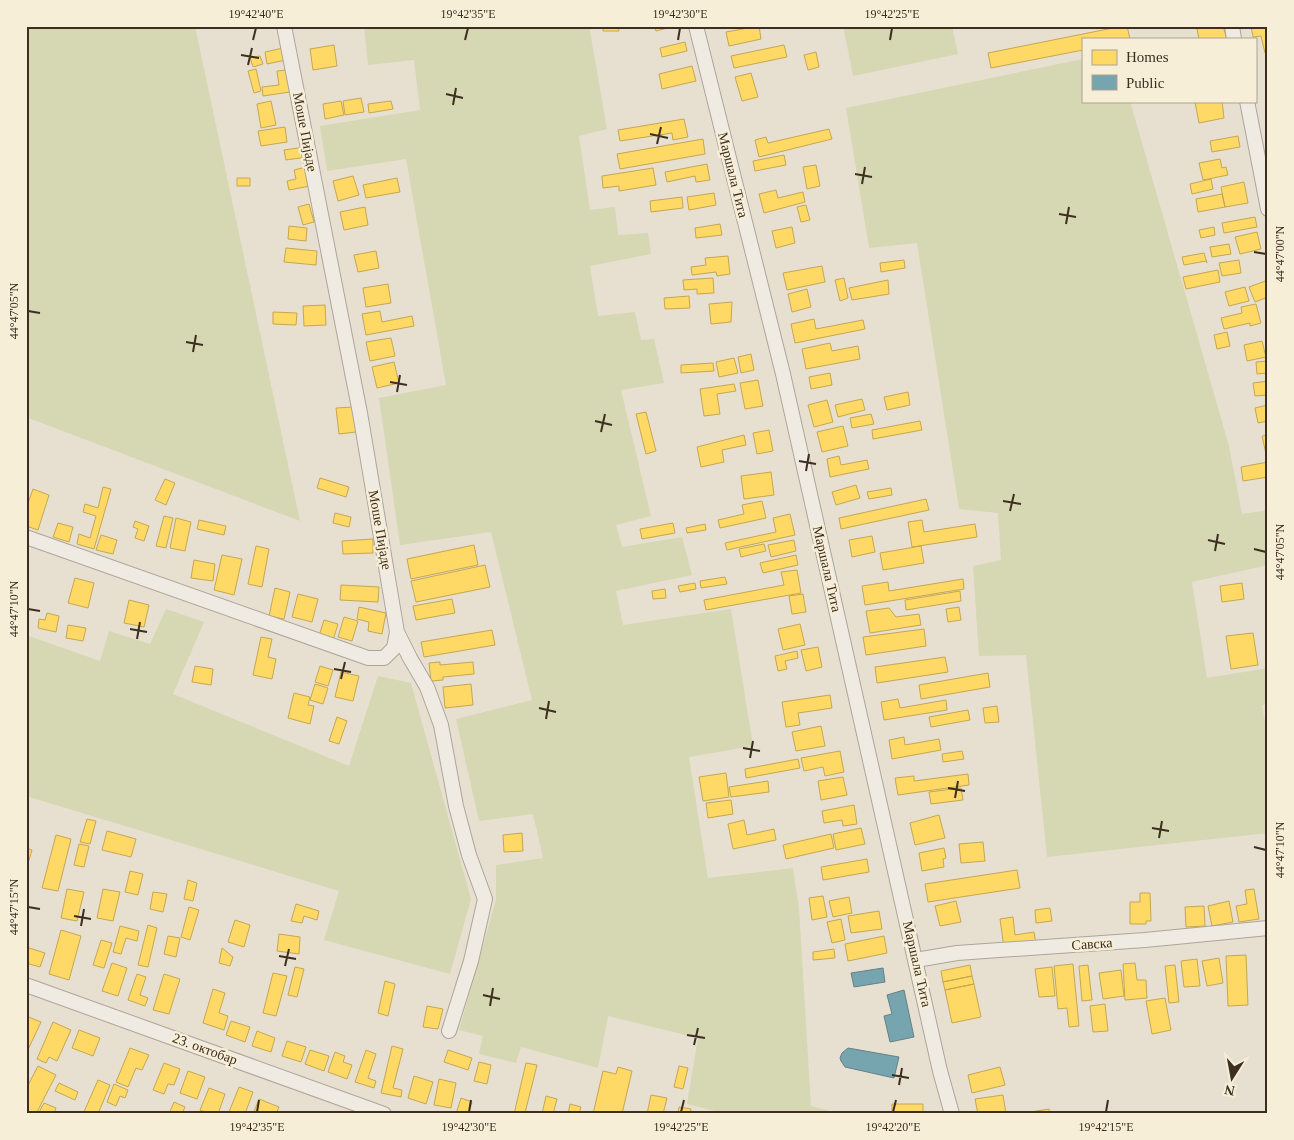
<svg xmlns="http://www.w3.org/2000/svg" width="1294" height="1140" viewBox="0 0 1294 1140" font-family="'Times New Roman',serif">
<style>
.green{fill:#d6d7b3}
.homes{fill:#ffd966;stroke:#c5a651}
.public{fill:#76a5af;stroke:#658184}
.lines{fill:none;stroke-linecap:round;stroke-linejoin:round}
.minor-casing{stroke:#ada599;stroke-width:16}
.minor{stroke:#efebe3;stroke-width:14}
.ticks{fill:none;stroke:#3d2e20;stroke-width:2}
.labels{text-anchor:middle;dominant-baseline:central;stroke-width:5;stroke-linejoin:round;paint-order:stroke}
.street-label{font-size:14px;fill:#3d2e20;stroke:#f7eed8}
.neatline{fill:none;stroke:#3d2e20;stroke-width:2}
.ticks-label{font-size:12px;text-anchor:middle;fill:#3d2e20}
</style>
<rect width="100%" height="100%" fill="#e7e0d1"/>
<path class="green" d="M26,26H195L300,521L26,417Z
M364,26H589L607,129L579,136L590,210L615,207L618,235L648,233L651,254L590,266L598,316L635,312L641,340L654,339L664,383L621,390L651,516L616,525L622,547L682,537L692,575L616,591L623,625L731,609L753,746L689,757L708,878L793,868L799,909L811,1106L842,1114H727L687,1104L698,1038L608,1016L598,1068L521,1047L516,1063L479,1054L483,1036L459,1030L496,900V865L543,858L533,814L479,821L456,719L532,700L491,532L400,545L379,398L446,385L406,159L327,171L320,126L420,110L414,60L368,65Z
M843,26H952L958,54L853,76Z
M1083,59V101H1130L1229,446L1242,514L1268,510V565L1192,582L1207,678L1268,668V704L1262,705L1268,739V833L1047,857L1026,655L979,656L973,566L1001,560L998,513L959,509L917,243L869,248L846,108Z
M166,609L204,622L173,694L349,766L378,676L411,683L471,899L450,974L324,940L339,891L26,796V635L100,661L109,631L150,644Z"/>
<path class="homes" d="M603,26H618L619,31H603Z
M654,26H675L656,31Z
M759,26L761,39L729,46L726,32Z
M1123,26H1127L1130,39H1083V50L991,68L988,53Z
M1208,26H1223L1227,39H1199L1197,29Z
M1251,26H1268V53H1265L1261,36L1253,37Z
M685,42L687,51L662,57L660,48Z
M334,45L337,66L313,70L310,49Z
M784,45L787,57L734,68L731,56Z
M283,48L286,60L267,64L265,52Z
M816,52L819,67L808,70L804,55Z
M260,56L263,64L253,67L250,58Z
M692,66L696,81L662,89L659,74Z
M256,69L261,91L254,93L248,71Z
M287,70L290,92L263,96L262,87L279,85L277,71Z
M751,73L758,97L742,101L735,77Z
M361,98L364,112L345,115L343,101Z
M271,101L276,125L261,128L257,104Z
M341,101L344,115L325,119L323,104Z
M391,101L393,109L369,113L368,104Z
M1222,101L1224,118L1199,123L1195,102Z
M684,119L688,137L673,140L672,133L620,141L618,130Z
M285,127L287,142L261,146L258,131Z
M829,129L832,139L759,157L755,140L766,137L768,143Z
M1238,136L1240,147L1212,152L1210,141Z
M703,139L705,154L620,169L617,154Z
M305,147L307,157L286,160L284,150Z
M784,155L786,165L755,171L753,161Z
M1220,159L1222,168L1226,167L1228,175L1203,180L1199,163Z
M707,164L710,180L696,182L695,176L667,182L665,172Z
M816,165L820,186L807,189L803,167Z
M306,167L310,186L289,190L287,181L296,179L294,170Z
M653,168L656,185L619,191V186L603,188L602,176Z
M353,176L359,195L338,201L333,181Z
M237,178H250V186H237Z
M397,178L400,192L366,198L363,185Z
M1211,179L1213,189L1192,194L1190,184Z
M1244,182L1248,203L1225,207L1221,187Z
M776,190L778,198L803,192L805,202L764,213L759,194Z
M714,193L716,205L689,210L687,197Z
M1222,194L1225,207L1198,212L1196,199Z
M682,197L683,208L651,212L650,201Z
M309,204L314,222L303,225L298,207Z
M806,205L810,220L801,222L797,207Z
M365,207L368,225L344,230L340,212Z
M1255,217L1257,227L1224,233L1222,223Z
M720,224L722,235L696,238L695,228Z
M289,226L307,228L306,241L288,239Z
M792,227L795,243L776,248L772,231Z
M1214,227L1215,235L1201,238L1199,230Z
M1257,232L1261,249L1240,254L1235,237Z
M1229,244L1231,254L1212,257L1210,247Z
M286,248L317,251L316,265L284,262Z
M376,251L379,268L358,272L354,255Z
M1204,253L1207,263L1206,261L1184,265L1182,257Z
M728,256L730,274L717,276L716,272L692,275L691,267L706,265L705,258Z
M904,260L905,268L881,272L880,263Z
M1239,260L1241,273L1222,276L1219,263Z
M822,266L825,282L787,290L783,273Z
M1218,270L1220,282L1186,289L1183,277Z
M713,278L714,293L697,294V289L684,290L683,280Z
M844,278L848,298L840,301L835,280Z
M888,280L889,294L852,300L849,288Z
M1268,280V297L1255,302L1249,287Z
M388,284L391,303L366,307L363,288Z
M1245,287L1249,301L1229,306L1225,292Z
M807,289L811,307L792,312L788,294Z
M689,296L690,308L665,309L664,298Z
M732,302L731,322L711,324L709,304Z
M1256,304L1261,323L1250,326V323L1224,329L1221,318L1242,313L1241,307Z
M325,305L326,325L304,326L303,306Z
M380,311L382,322L412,316L414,326L366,335L362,314Z
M273,312L297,313L296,325L273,324Z
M814,319L816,329L863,320L865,329L795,343L791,324Z
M1227,332L1230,346L1217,349L1214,335Z
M391,338L395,356L370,361L366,342Z
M1262,341L1266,357L1247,361L1244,345Z
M830,343L832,351L858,346L860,359L806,369L802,349Z
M751,354L754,370L741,373L738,357Z
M734,358L738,373L719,377L716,362Z
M1268,361V373L1257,374L1256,362Z
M394,362L399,383L377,388L372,367Z
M713,363L714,371L681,373V365Z
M830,373L832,385L811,389L809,377Z
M758,380L763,406L745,409L740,383Z
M1268,381V395L1255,396L1253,383Z
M734,384L736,391L717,394L720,414L704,416L700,389Z
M908,392L910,405L887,410L884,397Z
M862,399L865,410L838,417L835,405Z
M827,400L833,422L814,427L808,405Z
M1268,405V421L1258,423L1255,408Z
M353,407L356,432L339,434L336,408Z
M646,412L656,451L646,454L636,414Z
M871,414L874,424L852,428L850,418Z
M920,421L922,430L873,439L872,430Z
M843,426L848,446L822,452L817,432Z
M769,430L773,451L757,454L753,433Z
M744,435L746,445L722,450L724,462L701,467L697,447Z
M1268,435V454H1266L1262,436Z
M839,456L841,465L867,460L869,469L830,477L827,459Z
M1268,462V477L1243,481L1241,467Z
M771,472L774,495L744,499L741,476Z
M320,478L349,487L346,497L317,488Z
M165,479L175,483L166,505L155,500Z
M856,485L860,498L836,505L832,492Z
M103,487L111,489L94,549L77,544L79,534L90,538L96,516L83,512L85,504L98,508Z
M891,488L892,495L869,499L867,492Z
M33,489L49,495L38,530L26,526V509Z
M926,499L929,510L841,529L839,518Z
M762,501L766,518L720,528L718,520L744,514L742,505Z
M335,513L351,517L349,527L333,523Z
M790,514L795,535L727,550L725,543L776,532L773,518Z
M164,516L173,518L166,548L156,546Z
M176,518L191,522L185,551L170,548Z
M199,520L226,526L224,535L197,529Z
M922,520L924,532L975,524L977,537L912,547L908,522Z
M135,521L149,526L144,541L135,538L138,529L133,527Z
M58,523L73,527L69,542L53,537Z
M673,523L675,533L642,539L640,529Z
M705,524L706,530L687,533L686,528Z
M101,535L117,540L113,554L96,550Z
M872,536L875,552L852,557L849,540Z
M373,539V553L343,554L342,541Z
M794,540L796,551L771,557L768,545Z
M764,544L766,551L741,557L739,549Z
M474,545L478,565L411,579L407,559Z
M256,546L269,549L262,587L248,584Z
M921,546L924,563L883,570L880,553Z
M222,555L242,559L234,595L214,590Z
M796,555L798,565L763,573L760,563Z
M194,560L215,564L213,581L191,578Z
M485,565L490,587L416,602L411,581Z
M797,570L801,593L706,610L704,600L784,585L781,572Z
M725,577L727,584L701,588L700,581Z
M75,578L94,583L88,608L68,603Z
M963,579L964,589L865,605L862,586L888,582L889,591Z
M695,583L696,589L680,592L678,586Z
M1242,583L1244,599L1222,602L1220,586Z
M341,585L379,587L378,602L340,600Z
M275,588L290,592L284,619L269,616Z
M665,589L666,598L653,599L652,591Z
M960,591L961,601L906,610L905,600Z
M298,594L318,599L312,622L292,617Z
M803,594L806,612L792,614L789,596Z
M452,599L455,613L416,620L413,606Z
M129,600L149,605L144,627L124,623Z
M359,607L386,613L382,634L368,631L369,622L357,619Z
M959,607L961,620L948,622L946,609Z
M889,608L896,617L919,614L921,625L870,633L866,611Z
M47,613L59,616L56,632L38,628L39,619L45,620Z
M344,617L358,621L352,641L338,637Z
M324,620L338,624L333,640L319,636Z
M800,624L805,645L783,650L778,629Z
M68,625L86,628L83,641L66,638Z
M924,629L926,646L866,655L863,637Z
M492,630L495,645L424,657L421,642Z
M1253,633L1258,665L1231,669L1226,636Z
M261,637L272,639L268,657L276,659L272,679L253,675Z
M818,647L822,667L806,671L801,650Z
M797,651L798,658L785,661L787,669L778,671L775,656Z
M945,657L948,672L877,683L875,667Z
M440,662V665L473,662L474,674L443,677V680L431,681L429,663Z
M195,666L213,669L211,685L192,682Z
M320,666L333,670L328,686L315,682Z
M341,672L359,676L353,701L335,697Z
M988,673L990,687L921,699L919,685Z
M315,684L328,688L323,704L310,700Z
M471,684L473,705L445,708L443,687Z
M294,693L310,697L308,705L314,706L310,724L288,718Z
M830,695L832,708L798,713L800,725L786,727L782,702Z
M898,699L900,708L946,700L947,710L884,720L881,702Z
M997,706L999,722L985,723L983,708Z
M968,710L970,720L931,727L929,717Z
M337,717L347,721L339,744L329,741Z
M821,726L825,746L796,751L792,732Z
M904,737L905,745L939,739L941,750L892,759L889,740Z
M840,751L844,772L825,776L823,767L804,771L801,758Z
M962,751L964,759L943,762L942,754Z
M798,759L800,768L746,778L745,769Z
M726,773L729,797L703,801L699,777Z
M968,774L969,785L898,795L895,778L914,776V781Z
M843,777L847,795L821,800L818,781Z
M768,781L769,792L731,797L729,787Z
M961,788L963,800L931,804L929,792Z
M731,800L733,814L708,818L706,803Z
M854,805L857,824L843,826L842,820L824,823L822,811Z
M939,815L945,838L915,845L910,823Z
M87,819L96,821L90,844L80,842Z
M744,820L747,835L774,829L776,840L733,849L728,824Z
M861,828L865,844L836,850L833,834Z
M107,831L136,839L131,857L102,850Z
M522,833L523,851L504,852L503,835Z
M831,834L834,848L786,859L783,845Z
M56,835L71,839L58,891L42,888Z
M983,842L985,861L961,863L959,844Z
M79,844L89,846L84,867L74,865Z
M26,848L32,850L27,867H26Z
M944,848L946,858L943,859L944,867L922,871L919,853Z
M867,859L869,872L823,880L821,867Z
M1017,870L1020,888L928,902L925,884Z
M130,871L143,874L138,895L125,892Z
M188,880L197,883L193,901L184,899Z
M67,889L84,892L77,921L61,918Z
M103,889L120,892L113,921L97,918Z
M1254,889L1259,919L1239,922L1236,906L1247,904L1245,890Z
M153,892L167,894L163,912L150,909Z
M1140,893H1150L1151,921H1146V924H1130V902H1140Z
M823,896L827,917L812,920L809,898Z
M849,897L852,913L833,917L829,901Z
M956,901L961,922L940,926L935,906Z
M1229,901L1233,922L1212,926L1208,906Z
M296,904L319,911L317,920L304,916L302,923L291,921Z
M1204,906L1205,926L1186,927L1185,907Z
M189,907L199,910L190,940L181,937Z
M1050,908L1052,921L1036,923L1035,910Z
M879,911L882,929L851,933L848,916Z
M1013,917L1015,935L1034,932L1036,944L1004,948L1000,919Z
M841,919L845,940L832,943L827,922Z
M235,920L250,925L244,947L228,942Z
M148,925L157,928L148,967L138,965Z
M120,926L139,931L137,941L126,938L121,954L113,952Z
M61,930L81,936L69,980L49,974Z
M279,934L300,937L299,954L277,951Z
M168,936L180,938L176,957L164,954Z
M884,936L887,953L848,961L845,944Z
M101,940L112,943L104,968L93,965Z
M26,947L45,953L40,967L26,963Z
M222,948L233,957L230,966L219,963Z
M834,949L835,958L813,960V952Z
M1246,955L1248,1005L1228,1006L1226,956Z
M1219,958L1223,983L1207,986L1202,961Z
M1197,959L1200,986L1184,987L1181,961Z
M112,963L127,968L118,996L102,991Z
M1135,963L1137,980H1146L1147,998L1125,1000L1123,964Z
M1073,964L1079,1026L1069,1027L1067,1008L1058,1009L1054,966Z
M970,965L972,976L943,982L941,971Z
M1088,965L1092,1000L1082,1001L1079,966Z
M1175,965L1179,1002L1169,1003L1165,966Z
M295,967L304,969L297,997L288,995Z
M1052,967L1055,996L1039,997L1035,969Z
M1121,970L1124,996L1103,999L1099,973Z
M273,973L287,976L276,1016L263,1013Z
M137,974L146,977L140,995L148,998L145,1006L128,1000Z
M164,974L180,979L169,1014L153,1010Z
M972,976L974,984L945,990L943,982Z
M385,981L395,984L388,1016L378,1013Z
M974,984L981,1017L952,1023L945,990Z
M213,989L225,993L219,1013L228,1016L224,1030L203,1023Z
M1165,998L1171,1030L1152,1034L1146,1001Z
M1105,1004L1108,1031L1093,1032L1090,1006Z
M427,1006L443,1009L438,1029L423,1027Z
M26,1016L41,1022L26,1054Z
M231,1021L250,1027L245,1042L226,1035Z
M53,1022L71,1030L57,1061L49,1057L46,1063L37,1059Z
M79,1030L100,1038L93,1056L72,1048Z
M257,1031L275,1038L271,1052L252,1046Z
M287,1041L306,1047L301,1062L282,1056Z
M392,1046L403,1049L393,1088L402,1090L401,1097L381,1093Z
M130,1048L149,1055L142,1070L136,1068L128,1087L116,1082Z
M310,1050L329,1056L324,1071L305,1064Z
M366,1050L376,1054L368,1078L376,1081L374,1088L355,1082Z
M448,1050L472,1058L468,1070L444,1062Z
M335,1052L345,1056L343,1062L352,1065L347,1079L328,1072Z
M479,1062L491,1065L487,1084L474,1081Z
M164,1063L180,1069L174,1085L168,1084L164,1094L153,1090Z
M526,1063L537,1065L525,1113L527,1114H514Z
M38,1066L56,1075L36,1114H26V1089Z
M679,1066L688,1068L683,1089L674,1087Z
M618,1067L632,1071L622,1114H593L603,1071L616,1074Z
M1000,1067L1005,1085L972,1093L968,1075Z
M188,1071L205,1077L197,1099L180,1093Z
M414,1076L433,1082L426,1104L408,1098Z
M439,1079L456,1083L451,1108L434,1105Z
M98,1080L110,1085L98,1114H83Z
M59,1083L78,1092L75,1100L55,1091Z
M114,1084L128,1090L125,1098L120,1096L116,1106L107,1102Z
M239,1087L253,1092L245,1114H235L229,1112Z
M209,1088L225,1094L218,1114H210L200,1110Z
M651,1095L667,1098L663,1114H647Z
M1003,1095L1006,1114H978L975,1099Z
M546,1096L557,1099L553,1114H542Z
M461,1098L472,1102L469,1112L473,1114H456Z
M259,1099L279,1107L276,1114H253Z
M174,1102L185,1107L182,1114H169Z
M44,1103L56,1108L54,1114H38Z
M570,1104L581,1107L579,1114H568Z
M892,1104H923V1114H892Z
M679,1107L691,1109L690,1114H678Z
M1049,1109L1050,1114H1018Z"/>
<path class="public" d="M883,968L885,982L854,987L851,973Z
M904,990L914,1037L890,1042L884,1016L892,1014L887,995Z
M848,1048L899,1057L894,1078L845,1067L841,1061L840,1058L842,1053Z"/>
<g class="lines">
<defs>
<path id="minor" d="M696,26L783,374L940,1071L952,1114
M1232,26L1234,39
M1247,101L1268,209
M26,537L368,658H384L394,648L397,632L360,413L284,26
M397,632L410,658L427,687L441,725L456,806L469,855L485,899L471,961L449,1031
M916,960L957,953L1145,940L1268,928
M26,985L384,1114"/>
</defs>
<use href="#minor" class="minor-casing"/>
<use href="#minor" class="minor"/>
</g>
<path class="ticks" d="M253,40L256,28M465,40L468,28M678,40L680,28M890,40L892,28M241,55L259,58M248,65L252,48M446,94L463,98M453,105L456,88M650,134L668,138M657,144L661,127M855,174L872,177M862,184L865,167M1059,214L1076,217M1066,224L1069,207M1254,252L1266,254M28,311L40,313M186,342L203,345M193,352L196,335M390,382L407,385M397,392L400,375M595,421L612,425M601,432L605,414M799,461L816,464M806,471L809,454M1003,501L1021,504M1010,511L1014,494M1208,540L1225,544M1254,549L1266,552M1215,551L1218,534M28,609L40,611M130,629L147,632M137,639L140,622M334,669L351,672M341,679L345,662M539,708L556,712M546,719L549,701M743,748L760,751M750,758L753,741M948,788L965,791M955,798L958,781M1152,828L1169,831M1159,838L1162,821M1254,847L1266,850M28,907L40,909M74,916L91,919M81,926L84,909M279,956L296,959M285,966L289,949M483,995L500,999M490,1006L493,988M687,1035L705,1038M694,1045L698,1028M892,1075L909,1078M899,1085L902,1068M257,1112L259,1100M469,1112L471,1100M681,1112L684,1100M893,1112L896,1100M1106,1112L1108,1100"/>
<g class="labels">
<g class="street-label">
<text transform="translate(305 132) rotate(79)">Моше Пијаде</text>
<text transform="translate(733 175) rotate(76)">Маршала Тита</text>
<text transform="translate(380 530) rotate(80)">Моше Пијаде</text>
<text transform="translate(827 569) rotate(77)">Маршала Тита</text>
<text transform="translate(1092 944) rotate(-4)">Савска</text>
<text transform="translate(917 964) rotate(77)">Маршала Тита</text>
<text transform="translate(205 1049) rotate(20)">23. октобар</text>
</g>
</g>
<rect width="1294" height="1140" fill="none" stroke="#f7eed8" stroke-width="55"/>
<rect x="1082" y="38" width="175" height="65" fill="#f7eed8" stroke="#ada18e"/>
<rect x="1092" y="50" width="25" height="15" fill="#ffd966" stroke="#ada18e"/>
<text x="1126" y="62" font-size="15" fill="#3d2e20">Homes</text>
<rect x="1092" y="75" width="25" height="15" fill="#76a5af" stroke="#ada18e"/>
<text x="1126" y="88" font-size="15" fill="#3d2e20">Public</text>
<g transform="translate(1232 1078) rotate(191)" stroke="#f7eed8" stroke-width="4" paint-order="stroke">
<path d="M0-4L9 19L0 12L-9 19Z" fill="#3d2e20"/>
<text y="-8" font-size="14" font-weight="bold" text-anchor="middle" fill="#3d2e20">N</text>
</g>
<rect x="28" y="28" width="1238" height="1084" class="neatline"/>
<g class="ticks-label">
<text x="256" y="18">19°42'40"E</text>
<text x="468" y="18">19°42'35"E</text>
<text x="680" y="18">19°42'30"E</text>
<text x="892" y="18">19°42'25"E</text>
<text transform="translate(1280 254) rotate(-90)" y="4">44°47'00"N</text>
<text transform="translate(14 311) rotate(-90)" y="4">44°47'05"N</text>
<text transform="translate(1280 552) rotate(-90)" y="4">44°47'05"N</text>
<text transform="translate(14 609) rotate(-90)" y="4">44°47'10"N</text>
<text transform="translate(1280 850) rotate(-90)" y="4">44°47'10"N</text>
<text transform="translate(14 907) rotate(-90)" y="4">44°47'15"N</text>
<text x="257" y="1131">19°42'35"E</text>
<text x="469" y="1131">19°42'30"E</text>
<text x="681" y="1131">19°42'25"E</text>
<text x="893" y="1131">19°42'20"E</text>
<text x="1106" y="1131">19°42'15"E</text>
</g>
</svg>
